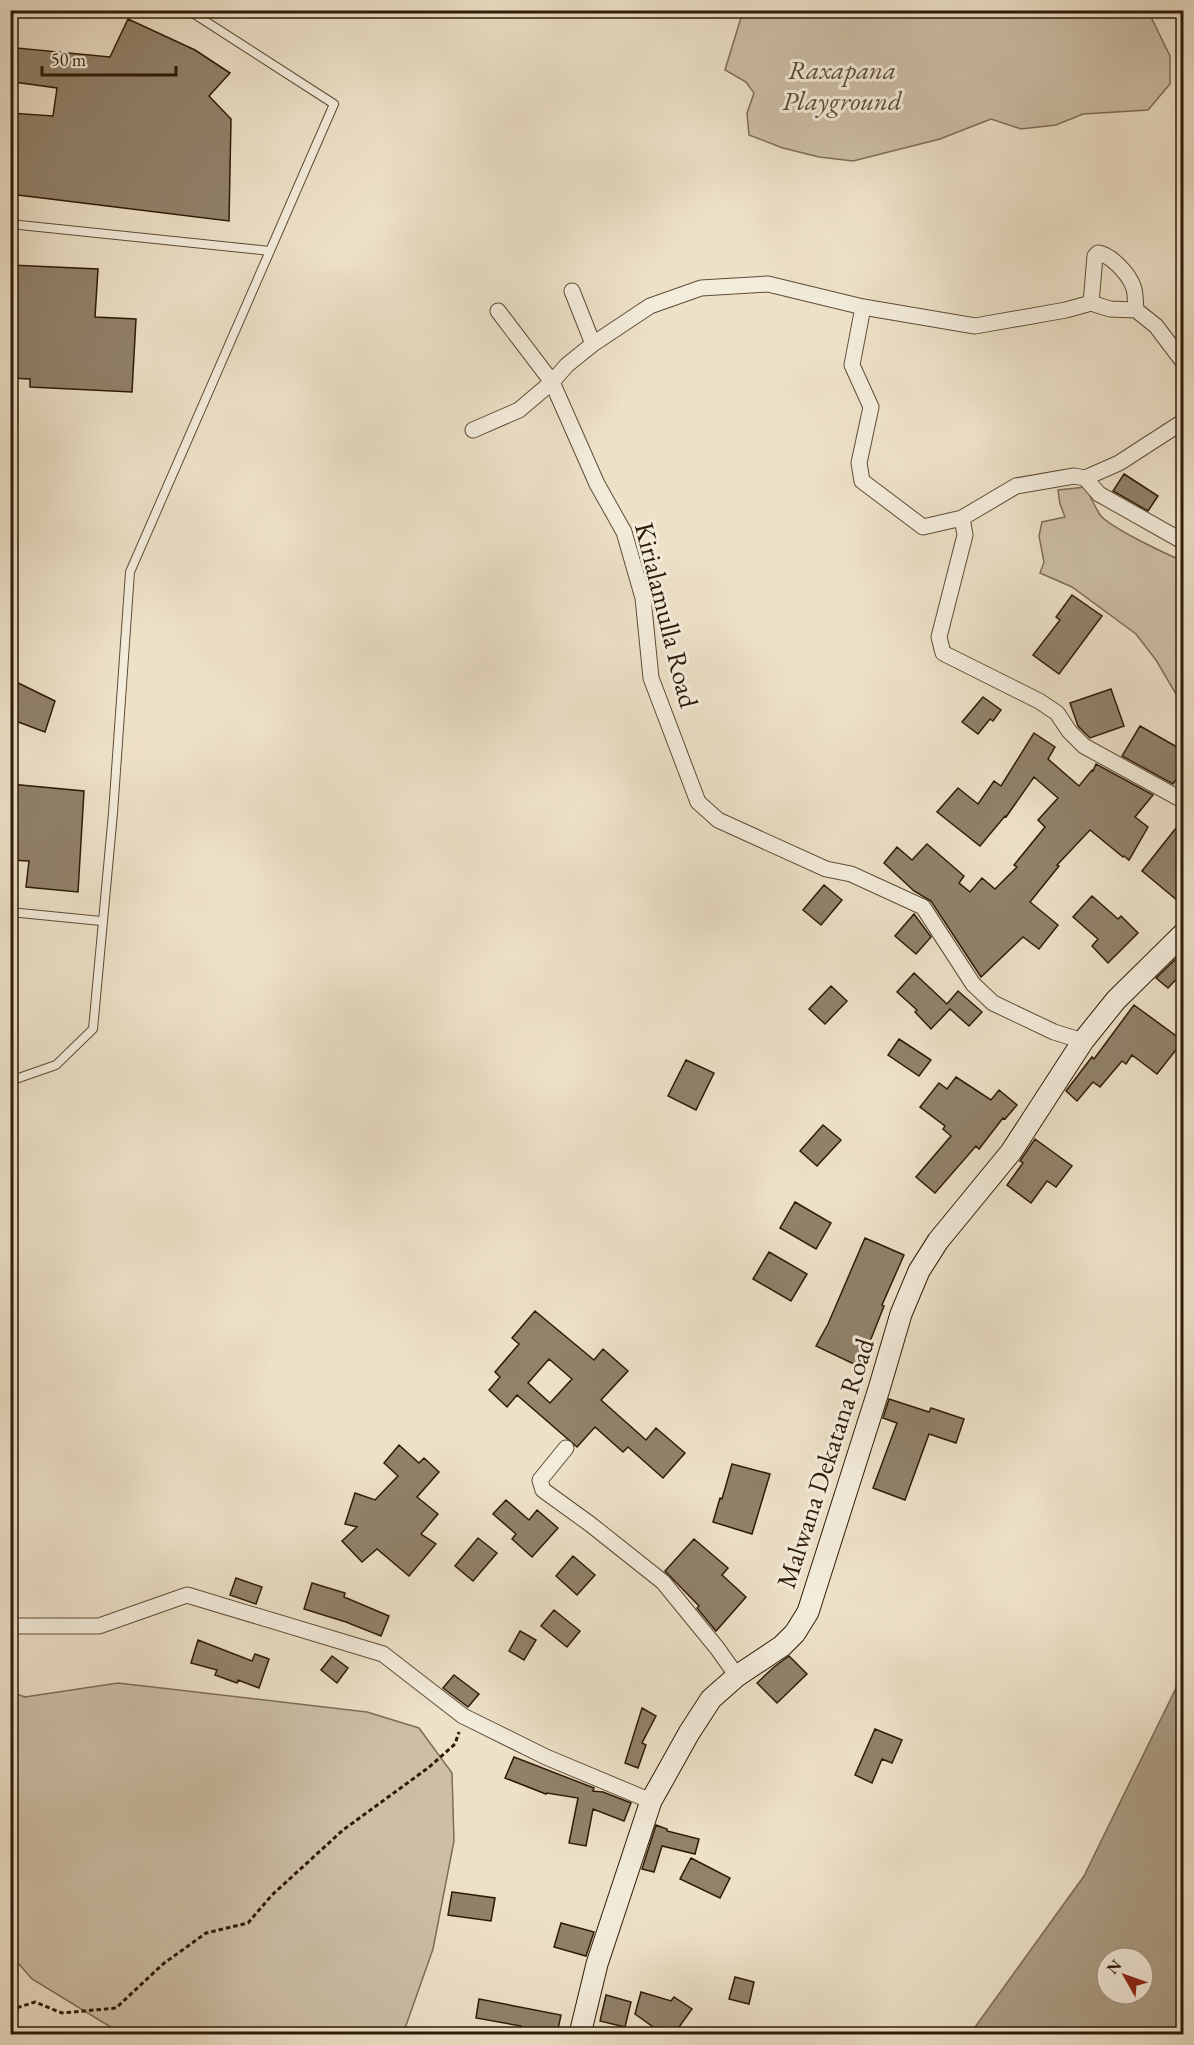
<svg xmlns="http://www.w3.org/2000/svg" width="1194" height="2045" viewBox="0 0 1194 2045" font-family="'EB Garamond',serif">
<style>
.green{fill:#cdbfa7;stroke:#7e6d56;stroke-width:1.5}
.water{fill:#ac9e86;stroke:#7a6a53;stroke-width:1.5;fill-rule:evenodd}
.building{fill:#91826b;stroke:#2e1b06;stroke-width:1.5;fill-rule:evenodd}
.lines{fill:none;stroke-linecap:round;stroke-linejoin:round}
.service-casing{stroke:#5e4c36;stroke-width:10}
.minor-casing{stroke:#5e4c36;stroke-width:17}
.secondary-casing{stroke:#2e1b06;stroke-width:23}
.path{stroke:#2e1b06;stroke-width:3;stroke-dasharray:4.5 3;stroke-linecap:butt}
.service{stroke:#f3ecdb;stroke-width:8}
.minor{stroke:#f3ecdb;stroke-width:15}
.secondary{stroke:#f3ecdb;stroke-width:21}
.labels{text-anchor:middle;dominant-baseline:central;stroke-width:6;stroke-linejoin:round;paint-order:stroke}
.park-label{font-size:27px;font-style:italic;fill:#5e4c36;stroke:#f3ecdb}
.street-label{font-size:27px;fill:#2e1b06;stroke:#f3ecdb}
</style>
<rect width="100%" height="100%" fill="#ede1c8"/>
<filter id="stains"><feTurbulence type="fractalNoise" baseFrequency=".00333" numOctaves="4"/><feColorMatrix values="0 0 0 0 .2 0 0 0 0 .09 0 0 0 0 .02 0 0 0 .5 -.17"/></filter>
<radialGradient id="worn" r=".72"><stop offset=".6" stop-color="#630" stop-opacity="0"/><stop offset="1" stop-color="#630" stop-opacity=".3"/></radialGradient>
<path class="green" d="M1148,11L1170,56V84L1148,110L1083,114L1056,125L1021,129L991,119L940,139L853,161L819,157L783,148L749,135L747,113L754,93L746,82L725,70L743,11Z
M1085,487C1092,497 1094,507 1101,516C1113,529 1166,554 1183,561V706L1156,660L1136,634L1072,587L1040,573L1044,562L1039,536L1042,522L1065,517L1060,504L1058,490Z
M118,1683L367,1712L419,1728L452,1773L454,1841L433,1949L403,2034H122L32,1979L11,1955V1692L25,1697Z"/>
<path class="water" d="M1183,1653V2034H970L1084,1876L1176,1688ZM1107,1958H1143V1994H1107Z"/>
<path class="building" d="M128,19L195,50L230,73L209,96L231,119L229,221L10,194V113L53,116L57,88L14,82L17,48L110,57Z
M10,265L98,269L95,317L136,319L132,392L30,387V379L10,378Z
M1124,474L1158,496L1148,511L1113,491Z
M1072,595L1102,616L1059,674L1033,655L1060,620L1056,617Z
M10,679L55,701L45,732L10,719Z
M1111,689L1124,726L1090,738L1078,726L1070,703Z
M983,697L1001,710L993,721L990,719L978,734L962,722Z
M1140,726L1184,751V767L1173,784L1122,756Z
M1034,733L1055,747L1048,759L1079,786L1092,770L1093,771L1096,764L1153,795L1135,817L1148,827L1129,860L1124,856L1123,857L1090,830L1057,865L1059,866L1030,902L1058,925L1039,949L1023,937L981,977L931,901L914,891L884,863L897,847L912,860L927,844L964,876L959,883L970,892L982,878L995,889L1017,867L1014,865L1045,827L1038,820L1058,798L1034,777L1006,817L1005,816L980,846L937,812L958,788L978,804L994,781L1001,786Z
M10,784L84,791L78,892L26,887L29,861L10,860Z
M1184,818V894L1178,901L1142,871Z
M824,885L842,900L821,925L803,910Z
M1092,896L1118,919L1121,916L1138,933L1108,963L1092,946L1098,939L1073,917Z
M914,914L931,937L916,954L895,936Z
M1184,951V971L1168,988L1156,978Z
M914,973L947,1004L958,991L982,1012L969,1026L950,1009L931,1029L915,1012L917,1010L897,992Z
M831,986L847,1001L825,1024L809,1009Z
M1134,1005L1183,1041L1157,1074L1132,1055L1126,1064L1122,1061L1100,1087L1093,1082L1077,1101L1066,1091L1092,1057L1094,1059Z
M899,1039L931,1060L919,1076L888,1055Z
M686,1060L714,1073L696,1110L668,1096Z
M956,1077L991,1100L999,1090L1017,1105L1005,1119L1003,1118L979,1149L976,1146L935,1193L916,1177L951,1136L943,1129L945,1126L920,1107L939,1083L947,1089Z
M823,1125L841,1140L817,1166L800,1151Z
M1035,1139L1072,1166L1056,1187L1047,1181L1031,1203L1007,1185L1023,1163L1020,1161Z
M795,1202L831,1223L816,1249L780,1228Z
M865,1238L904,1255L882,1305L884,1306L869,1344L858,1366L816,1346L828,1324Z
M769,1252L807,1274L791,1301L753,1279Z
M535,1311L594,1360L603,1349L628,1371L601,1400L646,1440L656,1428L685,1453L663,1478L628,1447L623,1452L595,1427L577,1447L517,1395L507,1407L489,1390L500,1377L495,1372L519,1344L512,1338ZM549,1359L572,1379L550,1403L528,1383Z
M889,1399L929,1412L931,1408L964,1419L956,1443L929,1434L905,1500L873,1488L897,1423L883,1418Z
M399,1445L419,1463L424,1458L439,1472L417,1497L438,1514L421,1534L436,1544L409,1576L377,1549L362,1562L342,1541L357,1527L345,1524L355,1493L375,1500L398,1476L384,1463Z
M732,1464L770,1474L752,1534L713,1522L720,1498L722,1499Z
M506,1500L529,1520L537,1510L558,1528L532,1557L512,1539L516,1534L493,1514Z
M478,1538L497,1553L473,1581L455,1566Z
M694,1539L728,1568L722,1575L746,1597L716,1631L697,1608L699,1606L665,1571Z
M573,1556L595,1575L577,1595L556,1576Z
M236,1578L262,1587L256,1604L230,1595Z
M312,1583L345,1593L344,1597L389,1616L381,1636L346,1622L304,1609Z
M554,1610L580,1631L567,1647L541,1626Z
M520,1631L536,1640L524,1660L509,1651Z
M198,1640L252,1661L255,1654L269,1659L259,1688L238,1680L237,1683L215,1675L217,1670L191,1663Z
M332,1656L348,1668L337,1683L321,1670Z
M789,1656L807,1674L777,1703L757,1683L774,1667Z
M454,1675L479,1694L468,1707L443,1688Z
M642,1708L656,1716L642,1743L646,1745L638,1768L625,1763Z
M875,1729L902,1740L892,1763L882,1759L872,1783L855,1775Z
M514,1757L594,1788L593,1791L603,1792L631,1803L624,1821L593,1809L586,1846L569,1843L578,1798L547,1793L546,1794L505,1778Z
M656,1825L667,1829V1831L699,1839L695,1854L662,1846L654,1872L642,1869Z
M691,1858L730,1878L720,1898L680,1879Z
M452,1892L495,1898L491,1921L448,1915Z
M561,1923L594,1932L586,1956L554,1947Z
M735,1977L754,1982L749,2004L729,1999Z
M641,1992L671,2001L674,1997L692,2009L674,2034H663L635,2014Z
M606,1995L631,2002L625,2027L600,2021Z
M479,1999L561,2015L557,2034L520,2033L521,2026L476,2018Z"/>
<g class="lines">
<defs>
<path id="service" d="M10,224L270,251
M10,912L101,921
M10,1081L56,1065L93,1029L113,813L130,572L334,104L188,10"/>
<path id="minor" d="M572,291L593,344
M1091,303L1095,256L1098,253C1111,255 1128,273 1133,286C1136,292 1135,303 1136,310
M863,307L852,365L871,407L859,463L862,481L923,527L962,518L1016,486L1074,476L1085,478L1119,463L1184,421
M473,430L519,410L552,382L498,311
M1085,478L1099,494L1184,542
M962,518L965,535L939,637L943,653L1039,701L1057,713L1069,731L1084,746L1184,801
M1083,1041L1054,1032L993,1003L973,984L923,907L851,874L826,869L718,820L698,802L651,678L643,598L624,532L597,484L552,382L567,365L593,344L650,306L701,288L768,284L863,307L975,326L1066,310L1091,303L1110,309L1136,310L1156,326L1184,363
M566,1448L540,1480L543,1490L590,1524L663,1582L717,1648L737,1676
M10,1626H99L187,1595L383,1654L463,1716L546,1757L651,1801"/>
<path id="secondary" d="M580,2034L597,1964L651,1801L689,1733L711,1699L737,1676L782,1646L795,1633L808,1612L879,1389L901,1314L919,1271L938,1241L1011,1152L1083,1041L1116,1000L1184,933"/>
</defs>
<use href="#service" class="service-casing"/>
<use href="#minor" class="minor-casing"/>
<use href="#secondary" class="secondary-casing"/>
<path class="path" d="M10,2010L35,2002L62,2013L116,2008L163,1964L206,1933L248,1923L272,1895L343,1830L428,1768L455,1744L459,1732"/>
<use href="#service" class="service"/>
<use href="#minor" class="minor"/>
<use href="#secondary" class="secondary"/>
</g>
<g class="labels">
<g class="park-label">
<text x="842" y="69">Raxapana<tspan x="842" dy="31">Playground</tspan></text>
</g>
<g class="street-label">
<text transform="translate(667 615) rotate(76)">Kirialamulla Road</text>
<text transform="translate(825 1463) rotate(-72)">Malwana Dekatana Road</text>
</g>
</g>
<rect width="1194" height="2045" fill="none" stroke="#ede1c8" stroke-width="36"/>
<rect x="12" y="12" width="1170" height="2021" fill="none" stroke="#2e1b06" stroke-width="3"/>
<rect x="18" y="18" width="1158" height="2009" fill="none" stroke="#2e1b06" stroke-width="1.5"/>
<g transform="translate(1125 1976) rotate(310)"><circle r="28" fill="#f3ecdb" stroke="#a49886" stroke-width="1.5"/>
<path d="M0-4.5L10 22L0 15L-10 22Z" fill="#8f2418"/>
<text y="-9" font-size="16" font-weight="bold" text-anchor="middle" fill="#2e1b06">N</text>
</g>
<path d="M42 66v9h134v-9" fill="none" stroke="#2e1b06" stroke-width="3"/>
<text x="51" y="66" font-size="18" fill="#2e1b06" stroke="#f3ecdb" stroke-width="4.5" paint-order="stroke">50 m</text>
<rect width="100%" height="100%" filter="url(#stains)"/>
<rect width="100%" height="100%" fill="url(#worn)"/>
</svg>
